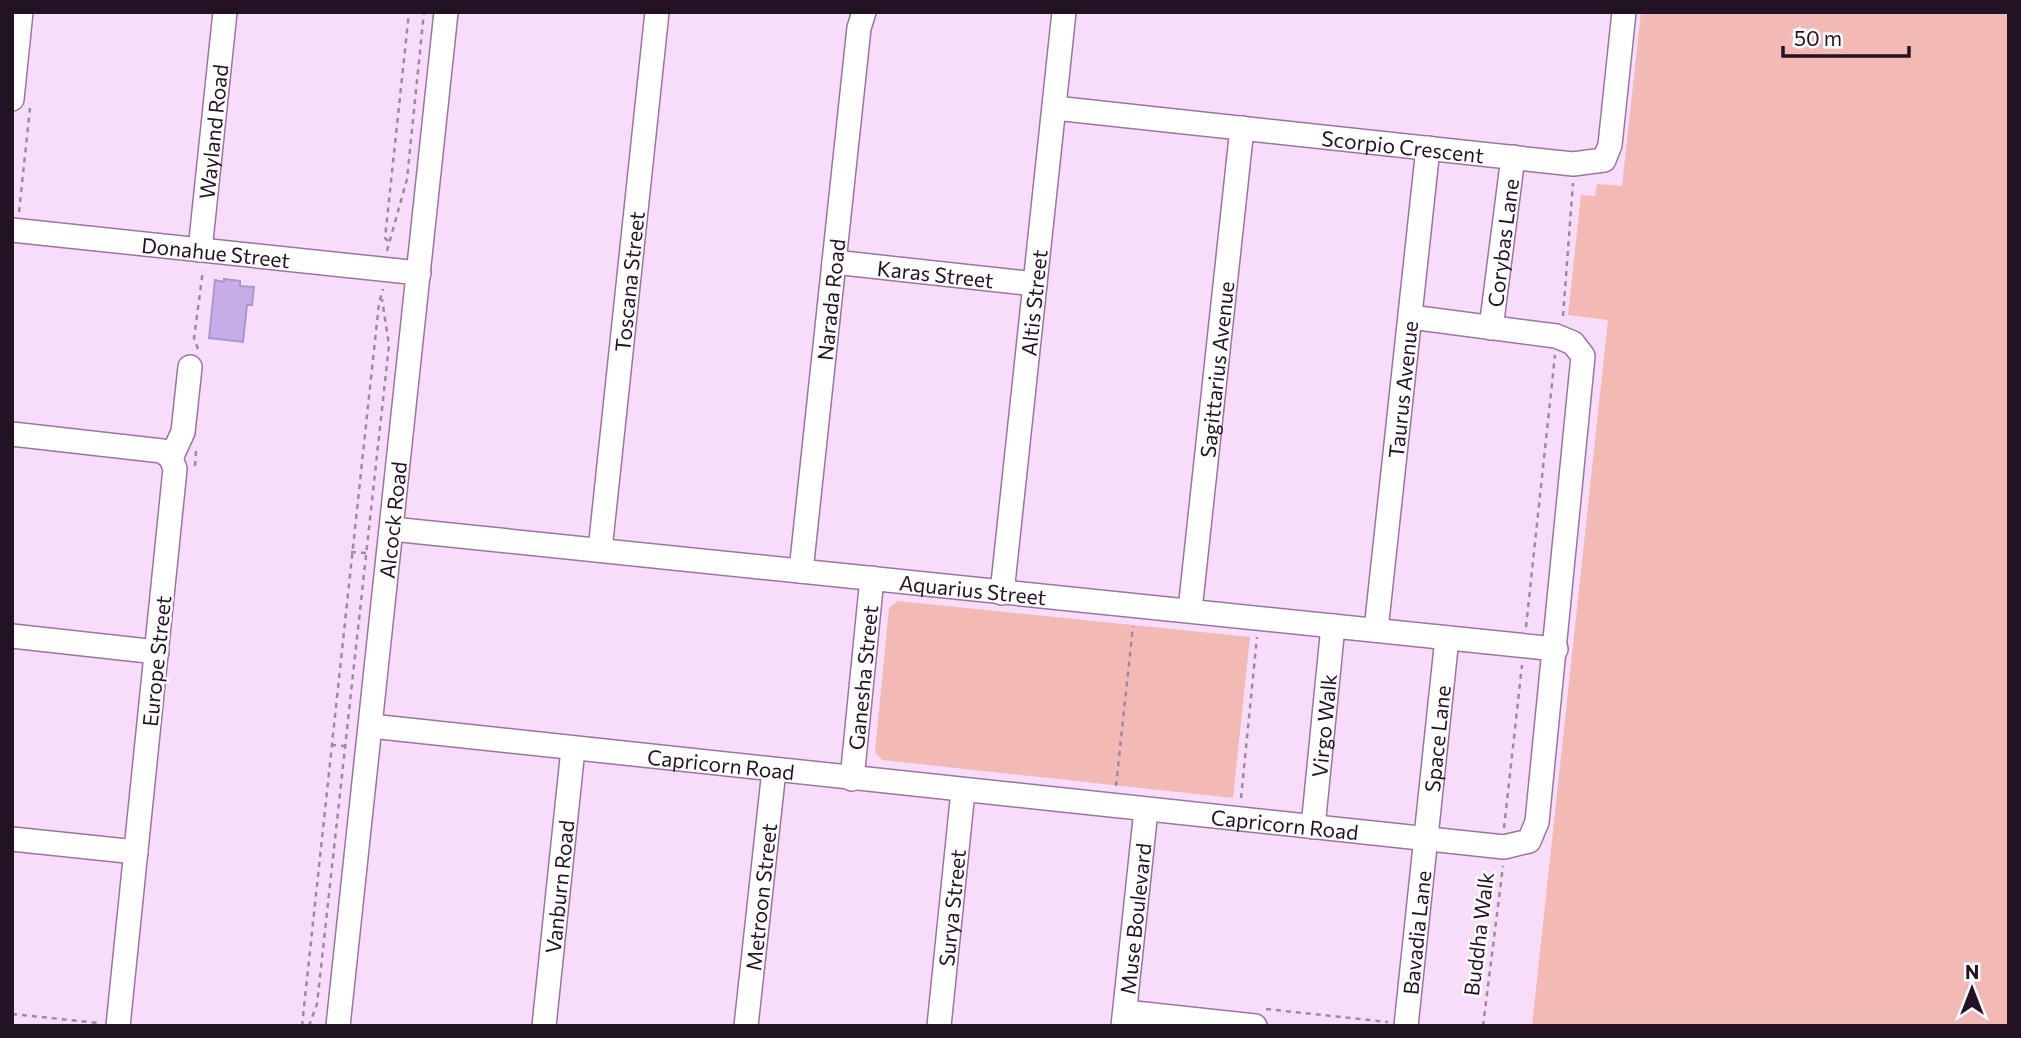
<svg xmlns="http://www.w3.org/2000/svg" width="2021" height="1038" viewBox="0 0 2021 1038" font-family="Commissioner,sans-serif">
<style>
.green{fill:#f3b9b5}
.building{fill:#c6ade8;stroke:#ad96cd;stroke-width:2}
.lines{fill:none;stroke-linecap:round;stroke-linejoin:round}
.minor-casing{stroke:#9d73a1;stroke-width:26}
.path{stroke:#9f89a2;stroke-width:2.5;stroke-dasharray:5 5;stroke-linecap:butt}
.minor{stroke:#fff;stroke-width:23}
.labels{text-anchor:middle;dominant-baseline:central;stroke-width:5;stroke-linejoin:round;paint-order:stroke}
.street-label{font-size:21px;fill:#221223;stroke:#fff}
</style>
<rect width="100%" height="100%" fill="#f8ddfb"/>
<path class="green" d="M1641,12H2009V1026H1532L1608,320L1568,315L1581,195L1595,196L1597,184L1622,186Z
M898,601L1250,637L1233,798L882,760L875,752L889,608Z"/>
<path class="building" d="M224,279L240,281V286L254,287L252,305H247L243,342L209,338L215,280L224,282Z"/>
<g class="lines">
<defs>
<g id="minor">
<path d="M12,99L21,12"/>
<path id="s1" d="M1055,108L1573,164L1604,160L1610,145L1624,12"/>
<path id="s2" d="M12,230L419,273"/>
<path id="s3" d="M200,250L225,12"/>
<path id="s4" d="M834,262L1035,284"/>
<path id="s5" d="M1491,328L1513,157"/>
<path d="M12,434L162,451L171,458L175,469L118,1026"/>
<path d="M171,458L183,432L190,367"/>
<path id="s6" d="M392,529L1556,649"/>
<path id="s7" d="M600,550L657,12"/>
<path id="s8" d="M801,571L859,28L864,12"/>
<path id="s9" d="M1002,593L1064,12"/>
<path id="s10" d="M1190,610L1242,128"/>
<path id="s11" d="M1376,630L1428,148"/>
<path d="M12,636L157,652"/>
<path id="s12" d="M371,726L1504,847L1529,841L1537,822L1583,356L1573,343L1556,336L1411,317"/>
<path id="s13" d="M852,779L872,578"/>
<path id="s14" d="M1313,827L1333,626"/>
<path d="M12,839L136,852"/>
<path d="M1125,1012L1255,1026"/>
<path id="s15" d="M338,1026L446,12"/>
<path id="s16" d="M544,1026L573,749"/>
<path id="s17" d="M746,1026L774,770"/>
<path id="s18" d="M939,1026L963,791"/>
<path id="s19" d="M1123,1026L1146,810"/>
<path id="s20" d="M1406,1026L1447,638"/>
</g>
</defs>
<use href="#minor" class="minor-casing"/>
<path class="path" d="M825,12H834
M19,212L30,108
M388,241L385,238L409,12
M387,251L407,179L424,12
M1563,316L1573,183
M198,349L194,338L203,270
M195,466L196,451
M351,552L366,553
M1526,627L1555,355
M331,745L345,746
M1116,786L1133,626
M1241,798L1257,637
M1504,828L1522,665
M1266,1009L1388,1022
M12,1014L99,1023
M302,1026L379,303L383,289
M309,1026L317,1004L389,345L382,299
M1483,1026L1503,866"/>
<use href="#minor" class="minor"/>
</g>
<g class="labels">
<g class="street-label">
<text stroke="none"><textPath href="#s3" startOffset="119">Wayland Road</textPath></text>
<text stroke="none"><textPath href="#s1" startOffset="350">Scorpio Crescent</textPath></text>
<text stroke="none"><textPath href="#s5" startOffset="86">Corybas Lane</textPath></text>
<text stroke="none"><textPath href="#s2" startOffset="205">Donahue Street</textPath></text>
<text stroke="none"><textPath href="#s4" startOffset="102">Karas Street</textPath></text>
<text stroke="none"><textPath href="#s7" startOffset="270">Toscana Street</textPath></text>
<text stroke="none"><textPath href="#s8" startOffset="273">Narada Road</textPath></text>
<text stroke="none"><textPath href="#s9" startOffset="292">Altis Street</textPath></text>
<text stroke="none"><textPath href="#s10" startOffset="242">Sagittarius Avenue</textPath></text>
<text stroke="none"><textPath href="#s11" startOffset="242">Taurus Avenue</textPath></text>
<text stroke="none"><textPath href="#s15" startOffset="509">Alcock Road</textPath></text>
<text stroke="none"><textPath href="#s6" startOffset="584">Aquarius Street</textPath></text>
<text transform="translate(156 661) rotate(-84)">Europe Street</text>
<text stroke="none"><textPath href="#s13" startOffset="102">Ganesha Street</textPath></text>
<text stroke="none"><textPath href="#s14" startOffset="102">Virgo Walk</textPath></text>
<text stroke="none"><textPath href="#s20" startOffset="289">Space Lane</textPath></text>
<text stroke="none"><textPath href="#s12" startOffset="352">Capricorn Road</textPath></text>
<text stroke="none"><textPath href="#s12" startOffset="919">Capricorn Road</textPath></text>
<text stroke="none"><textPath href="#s16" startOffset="140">Vanburn Road</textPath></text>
<text stroke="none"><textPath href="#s17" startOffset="130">Metroon Street</textPath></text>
<text stroke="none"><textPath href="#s18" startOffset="119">Surya Street</textPath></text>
<text stroke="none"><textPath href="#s19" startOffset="108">Muse Boulevard</textPath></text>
<text stroke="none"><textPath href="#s20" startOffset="94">Bavadia Lane</textPath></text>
<text transform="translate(1478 934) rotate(-83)">Buddha Walk</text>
</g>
</g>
<rect width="2021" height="1038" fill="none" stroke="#221223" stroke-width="28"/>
<g transform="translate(1972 989)" stroke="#ffffff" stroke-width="5" paint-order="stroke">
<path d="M0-5L12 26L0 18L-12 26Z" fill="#221223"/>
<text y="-10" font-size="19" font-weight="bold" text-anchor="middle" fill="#221223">N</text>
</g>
<path d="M1783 46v10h126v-10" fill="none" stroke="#221223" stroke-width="3.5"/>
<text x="1794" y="46" font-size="21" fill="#221223" stroke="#ffffff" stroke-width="5" paint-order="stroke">50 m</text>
</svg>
